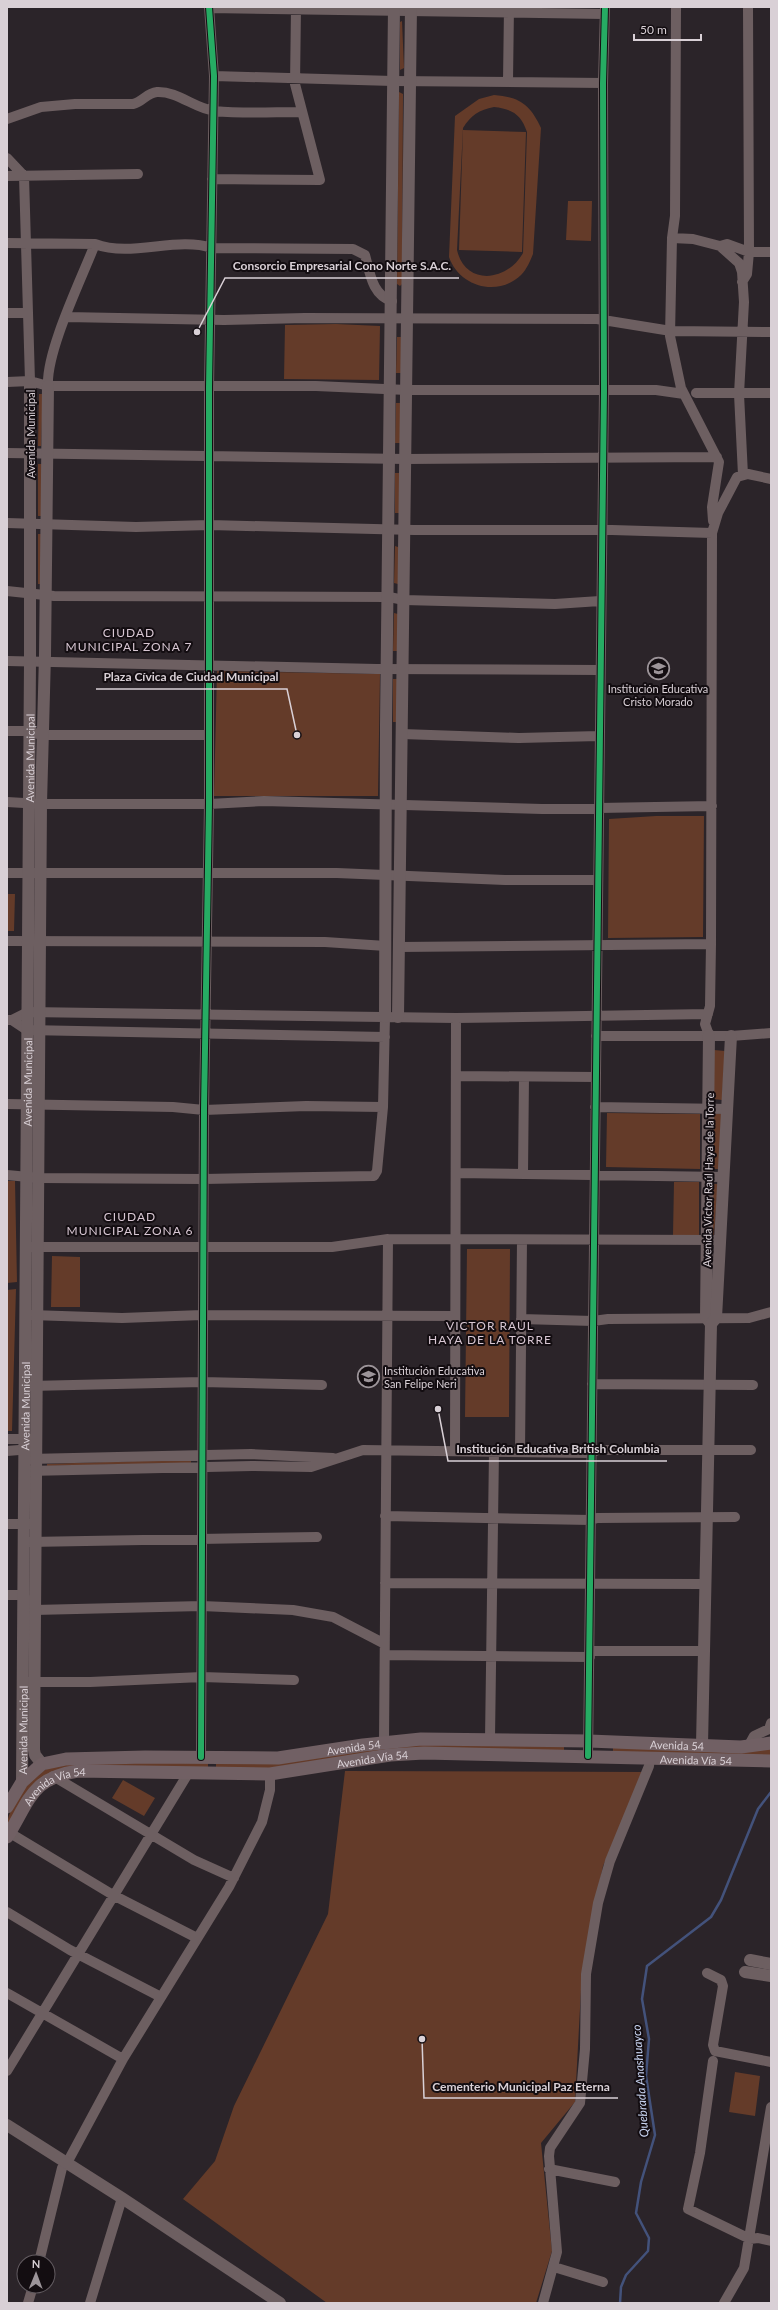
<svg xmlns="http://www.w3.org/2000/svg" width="778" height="2310" viewBox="0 0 778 2310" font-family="Lato,sans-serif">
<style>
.green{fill:#643b29;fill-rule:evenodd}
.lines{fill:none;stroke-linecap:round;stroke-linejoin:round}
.stream{stroke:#43527b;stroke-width:2.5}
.minor{stroke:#6d5f61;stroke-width:10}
.tertiary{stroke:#6d5f61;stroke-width:12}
.secondary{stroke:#716064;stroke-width:13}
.cycleway-casing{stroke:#130d11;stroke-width:8}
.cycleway{stroke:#26ab63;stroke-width:6}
.labels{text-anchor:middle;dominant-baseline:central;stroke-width:4;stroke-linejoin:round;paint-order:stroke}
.street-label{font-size:11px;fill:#d9d0d6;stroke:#130d11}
.poi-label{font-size:11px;fill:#d9d0d6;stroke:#130d11}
.neighbourhood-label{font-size:12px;letter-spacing:1px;fill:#d8c7d3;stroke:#130d11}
.water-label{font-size:12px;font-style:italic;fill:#c9d5f2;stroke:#130d11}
.leader{fill:none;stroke:#d9d0d6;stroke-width:1.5}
.callout-dot{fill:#d9d0d6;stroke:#130d11;stroke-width:1.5}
.callout-label{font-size:12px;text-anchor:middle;font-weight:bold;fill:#d9d0d6;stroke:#130d11;stroke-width:4;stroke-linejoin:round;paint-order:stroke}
</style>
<rect width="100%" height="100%" fill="#2b2429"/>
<path class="green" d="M402,21L404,68L400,70V22Z
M399,92L403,94L402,284L400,286L397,284Z
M494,95C519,97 530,104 541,128L533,254C530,261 527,269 521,275C497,298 459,286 449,257L455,116L479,99ZM494,107C512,109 521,114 527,132L523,253C507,282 465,286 457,250L463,128C471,115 479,110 494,107Z
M463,130L526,132L522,252L459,250Z
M568,201H592L591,241L566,240Z
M336,324L380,326L379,380L284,379L285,325Z
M397,337H401V373H396Z
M39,394H43L41,446H38Z
M396,403H400V443H395Z
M38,464H42L41,516H38Z
M395,473H400L399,513H395Z
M38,534H41V584H38Z
M395,546L398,547V584L394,583Z
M394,613L398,614L397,651H393Z
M217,671L380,674L378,796H214Z
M393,679H397V722H393Z
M656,816H704L703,937L608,938L609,819Z
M7,894H15L14,931H7Z
M714,1050L725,1051L722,1100L713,1099Z
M607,1113L700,1114V1169L606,1167Z
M712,1113L722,1114L719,1169H712Z
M7,1181H15L17,1282L7,1283Z
M674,1182H699V1235H673Z
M713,1184H718L714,1235H712Z
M467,1249H510L509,1417H465Z
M52,1256L80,1257V1307H51Z
M16,1289L12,1431H7V1290Z
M191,1459V1463L47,1466V1464Z
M393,1745H564V1751L423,1749L288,1768H216V1762Z
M613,1746L771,1749V1756L613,1753Z
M208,1761V1768H65L7,1828C7,1804 33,1774 54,1765Z
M345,1771L644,1772L603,1866L582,1971L575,2102L541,2143L552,2251L536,2303H327L183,2199L215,2161L234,2106L328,1914Z
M123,1780L155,1798L144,1816L112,1798Z
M735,2072L760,2076L755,2116L729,2112Z"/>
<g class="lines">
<path class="stream" d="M620,2303L621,2287L626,2275L648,2251L649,2238L636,2213L641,2182L655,2135L646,2076L649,2039L642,1999L647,1966L711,1917L721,1900L758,1809L771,1792"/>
<path class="minor" d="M676,7L675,216L672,238L670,336L681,388L719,462L712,507L713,521
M209,8L604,14
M214,76L393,81L603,83
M508,81L509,7
M7,119L41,107L75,104H133C143,102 146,93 157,92C178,91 195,109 215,111C243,114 273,112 301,112
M7,158L24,176L30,381
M7,176L138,174
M212,179L320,180L295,84L296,7
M672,238L693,239L720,246L727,244L749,252H771
M7,243L95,244C132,258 176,236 212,248L353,249L365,255C370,273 372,295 392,301
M720,246L739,263L742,272L744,302L739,394L743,475
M742,282L747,274L749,252L748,7
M7,313H27
M66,317L224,320L305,318L597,319L671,331L771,332
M7,382L30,381L48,386H316L407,390H656L684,394
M48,386C46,351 81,280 95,244
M696,393H771
M7,453L406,459L717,457
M7,523L136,527L210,525L414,530H612L712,533
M7,591L54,596L389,597L404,600L555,604L600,601
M7,661L377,669L600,670
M7,731H29L41,735H207
M402,734L519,738L599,736
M7,802L41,804H209L264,801L542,809L712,806
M7,873H337L505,880H597
M7,941L325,942L386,946
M399,947L711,944
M7,1020H12L28,1012L456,1018L708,1014
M12,1020L27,1030L385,1037
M709,1035L705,1024L710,1006L711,944L712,533L718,513L737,477L748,474L771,479
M596,1036H731L771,1033
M457,1076L596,1077
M7,1104L173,1107L204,1110L306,1106L383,1107
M595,1107L727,1109
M456,1173L724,1177
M523,1173L524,1077
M7,1175L39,1178L204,1179L374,1176L377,1171L383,1107L385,1017
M31,1247H332L388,1239L715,1240
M31,1315L122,1318L202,1315L454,1316
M521,1319L593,1321L608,1319L749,1318L771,1312
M592,1384L753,1385
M30,1386L202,1382L322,1385
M7,1439H32
M7,1451L31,1449
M455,1451L456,1018
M520,1452L522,1240
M29,1459L251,1454L333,1458
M28,1471L252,1466L311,1467L363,1450L591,1453L598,1450H751
M385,1516L591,1520L597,1518L735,1517
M7,1524H31
M29,1542L317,1537
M385,1583L705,1584
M7,1595H23L34,1610L202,1606L293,1610L333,1617L383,1643
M590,1651H704
M385,1655L590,1657
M27,1682H90L202,1677L294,1680
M490,1739L494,1451
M384,1742L388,1239
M748,1747L754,1736L769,1729L771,1723
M588,1756L604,390L603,83L605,7
M201,1757L204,1110L209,804V387L214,76L209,7
M53,1776L194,1860L234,1878
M10,1833L113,1895L197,1938
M7,1912L70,1950L161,1997
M707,1973L721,1980L723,1986L713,2045L715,2051L771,2062
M7,1993L123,2059
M713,2061L700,2153L688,2209L750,2239L758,2238L771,2241
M7,2071L189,1772
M549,2169L615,2182
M39,2262L62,2168L67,2163L123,2059L229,1887L262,1822L270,1790V1774
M554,2267L603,2282
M28,2303L33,2286
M90,2303L122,2198
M543,2303L557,2252L549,2156L550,2148L580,2103L585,2049L586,1974L598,1903L610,1861L649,1766L650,1758
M724,2303L744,2268L771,2107"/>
<g class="tertiary">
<path d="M385,1017L386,725L394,7"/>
<path d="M398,1017L411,7"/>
<path d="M709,1035L706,1317L711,1324"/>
<path d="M702,1745L711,1324L716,1318L731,1036"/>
<path d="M42,1764L35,1755L34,1750L41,804L45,655L48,386"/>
<path id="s1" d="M22,1782L30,662V381"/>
<path d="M750,1960L771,1964"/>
<path d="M745,1972L771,1976"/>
<path d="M7,2125L122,2198L280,2303"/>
</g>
<g class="secondary">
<path id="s2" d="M7,1807L22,1782L35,1770L42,1764L66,1759L145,1757L278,1758L363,1745L421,1739L589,1741L741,1747L771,1743"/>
<path id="s3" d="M7,1837C30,1800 31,1778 78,1771L270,1774L390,1755L424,1753L771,1761"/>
</g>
<defs>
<path id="cycleway" d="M588,1756L604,390L603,83L605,7
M201,1757L204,1110L209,804V387L214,76L209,7"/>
</defs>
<use href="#cycleway" class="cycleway-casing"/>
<use href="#cycleway" class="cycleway"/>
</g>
<defs>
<symbol id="school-ring" viewBox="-11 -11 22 22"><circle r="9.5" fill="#130d11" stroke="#9c9499" stroke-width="1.5"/><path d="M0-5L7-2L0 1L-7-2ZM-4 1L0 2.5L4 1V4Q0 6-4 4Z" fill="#9c9499"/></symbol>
</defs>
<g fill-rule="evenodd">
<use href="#school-ring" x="646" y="656" width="25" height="25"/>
<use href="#school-ring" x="356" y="1364" width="25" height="25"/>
</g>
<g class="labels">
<g class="street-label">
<text transform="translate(30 434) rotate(-90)">Avenida Municipal</text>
<text stroke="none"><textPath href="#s1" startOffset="1024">Avenida Municipal</textPath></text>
<text stroke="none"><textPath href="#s1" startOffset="700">Avenida Municipal</textPath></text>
<text transform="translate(708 1180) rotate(-89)">Avenida Víctor Raúl Haya de la Torre</text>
<text stroke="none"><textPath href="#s1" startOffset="376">Avenida Municipal</textPath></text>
<text stroke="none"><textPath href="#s1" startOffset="52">Avenida Municipal</textPath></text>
<text stroke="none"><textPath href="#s2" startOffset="693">Avenida 54</textPath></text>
<text stroke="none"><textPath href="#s2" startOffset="369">Avenida 54</textPath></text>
<text stroke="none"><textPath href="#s3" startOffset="398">Avenida Vía 54</textPath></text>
<text stroke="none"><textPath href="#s3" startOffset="722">Avenida Vía 54</textPath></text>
<text stroke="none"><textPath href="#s3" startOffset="74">Avenida Vía 54</textPath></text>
</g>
<g class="poi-label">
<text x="658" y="688">Institución Educativa<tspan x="658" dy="13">Cristo Morado</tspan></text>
<text x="384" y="1370" text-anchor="start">Institución Educativa<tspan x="384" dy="13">San Felipe Neri</tspan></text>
</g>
<g class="neighbourhood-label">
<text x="129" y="632">CIUDAD<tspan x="129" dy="14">MUNICIPAL ZONA 7</tspan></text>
<text x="130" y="1216">CIUDAD<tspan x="130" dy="14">MUNICIPAL ZONA 6</tspan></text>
<text x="490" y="1325">VICTOR RAUL<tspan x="490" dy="14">HAYA DE LA TORRE</tspan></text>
</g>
<g class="water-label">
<text transform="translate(640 2081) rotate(-94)">Quebrada Anashuayco</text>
</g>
</g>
<path class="leader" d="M197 332L225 278H459M297 735L287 689H96M438 1409L448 1461H667M422 2039L424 2098H618"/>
<g class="callout-dot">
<circle cx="197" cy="332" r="4"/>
<circle cx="297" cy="735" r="4"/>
<circle cx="438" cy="1409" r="4"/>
<circle cx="422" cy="2039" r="4"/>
</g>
<g class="callout-label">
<text x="342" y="270">Consorcio Empresarial Cono Norte S.A.C.</text>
<text x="191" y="681">Plaza Cívica de Ciudad Municipal</text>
<text x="558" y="1453">Institución Educativa British Columbia</text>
<text x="521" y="2091">Cementerio Municipal Paz Eterna</text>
</g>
<rect width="778" height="2310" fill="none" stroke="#d9d0d6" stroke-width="16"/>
<g transform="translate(36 2274) rotate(1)"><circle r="19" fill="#130d11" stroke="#625b60"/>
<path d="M0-3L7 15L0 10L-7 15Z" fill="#9c9499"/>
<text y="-6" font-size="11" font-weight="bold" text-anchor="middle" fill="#d9d0d6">N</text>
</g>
<path d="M634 34v6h67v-6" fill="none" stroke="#d9d0d6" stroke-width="2"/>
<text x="640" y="34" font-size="12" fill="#d9d0d6" stroke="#130d11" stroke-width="3" paint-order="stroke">50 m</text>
</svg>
